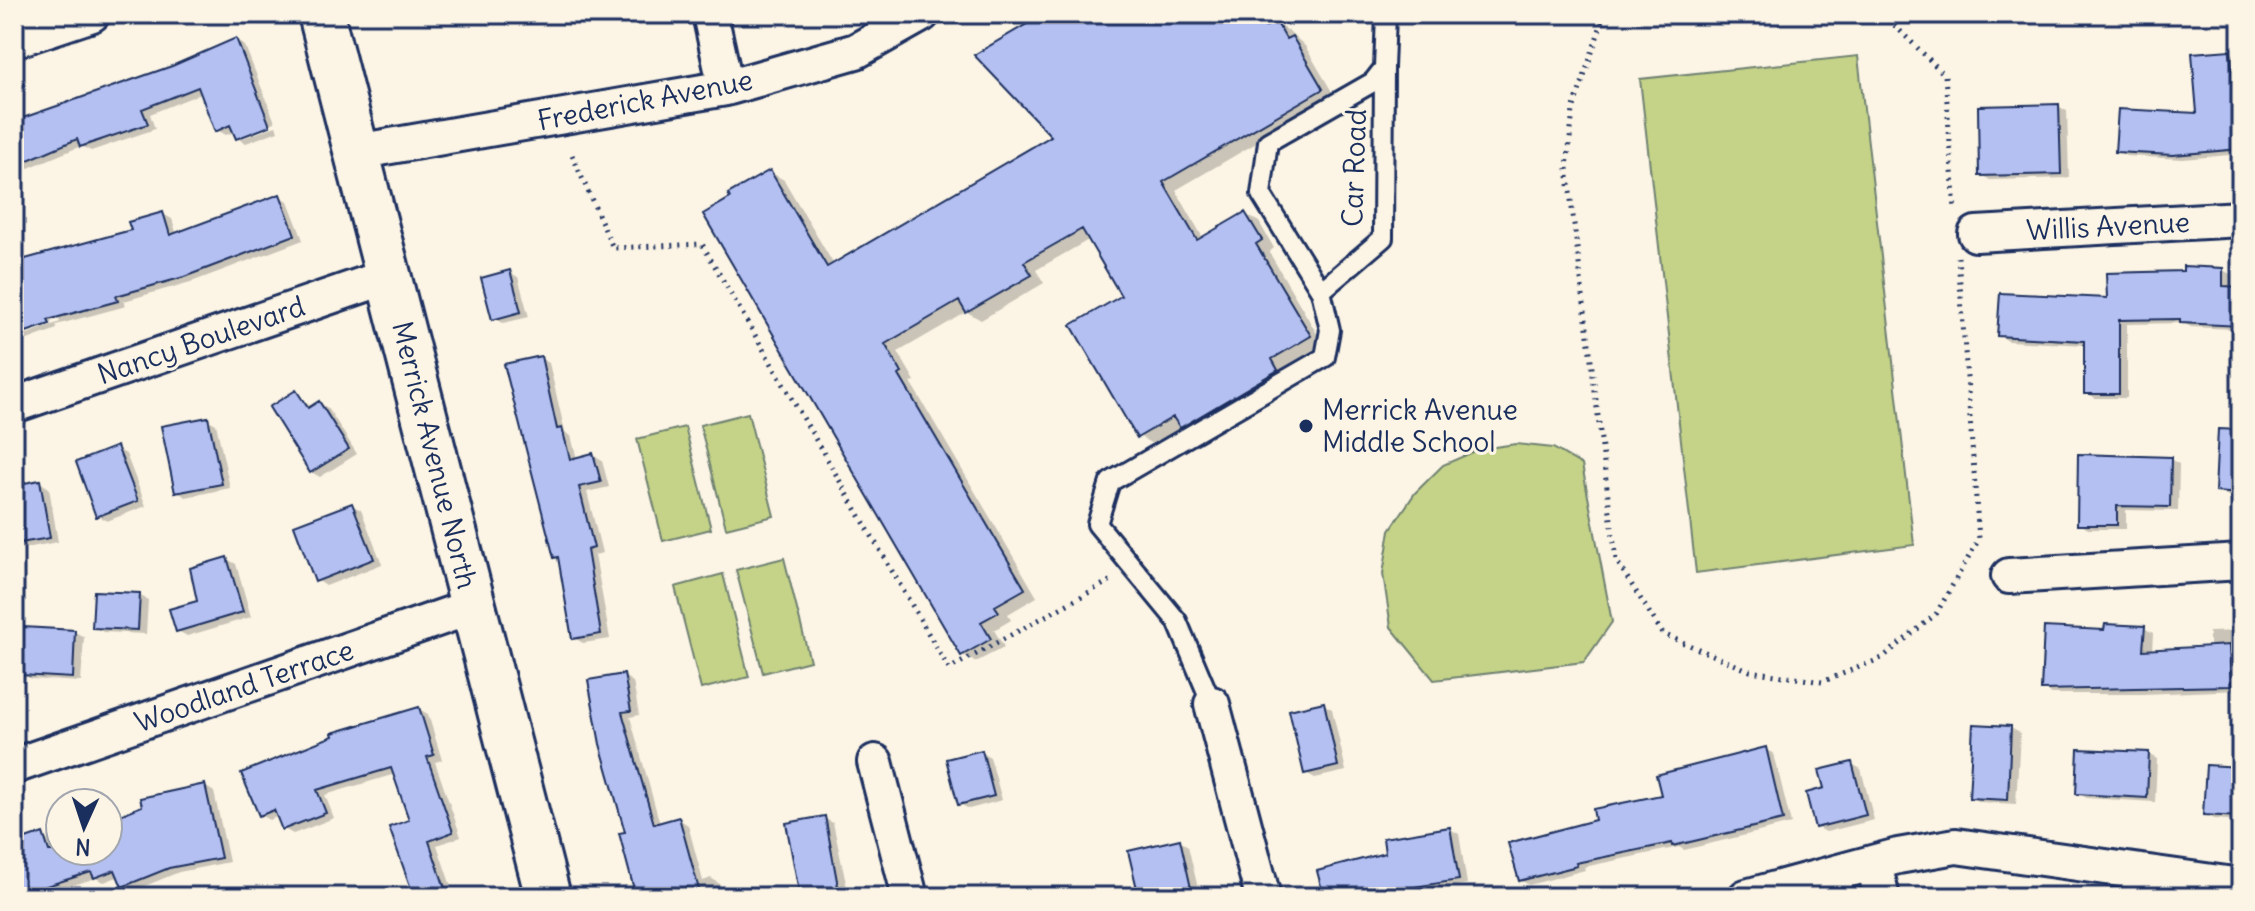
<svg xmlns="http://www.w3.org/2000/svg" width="2255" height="911" viewBox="0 0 2255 911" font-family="Delius,sans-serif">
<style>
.green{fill:#c4d387;stroke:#708172;stroke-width:2}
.shadow{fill:#0003}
.building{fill:#b4c0f1;stroke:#1b2f5e;stroke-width:2}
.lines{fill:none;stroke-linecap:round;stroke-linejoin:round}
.lane-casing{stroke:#1b2f5e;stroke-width:24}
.street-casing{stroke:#1b2f5e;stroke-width:40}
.secondary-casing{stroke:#1b2f5e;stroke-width:50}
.path{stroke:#1b2f5e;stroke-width:5;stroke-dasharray:2 6;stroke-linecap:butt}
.lane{stroke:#fcf5e5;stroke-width:18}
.street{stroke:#fcf5e5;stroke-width:34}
.secondary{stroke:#fcf5e5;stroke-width:44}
.poi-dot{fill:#1b2f5e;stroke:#fcf5e5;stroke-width:3}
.labels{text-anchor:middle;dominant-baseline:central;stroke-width:6;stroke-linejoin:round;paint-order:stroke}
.street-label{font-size:28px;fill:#1b2f5e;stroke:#fcf5e5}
.poi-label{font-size:28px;fill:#1b2f5e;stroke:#fcf5e5;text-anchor:start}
</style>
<rect width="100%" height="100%" fill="#fcf5e5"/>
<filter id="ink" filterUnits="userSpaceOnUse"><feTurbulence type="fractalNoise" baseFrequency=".0125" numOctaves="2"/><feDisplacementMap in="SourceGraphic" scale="16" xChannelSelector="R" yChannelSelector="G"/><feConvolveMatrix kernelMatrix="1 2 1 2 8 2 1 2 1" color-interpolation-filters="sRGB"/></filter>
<g filter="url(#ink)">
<path class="green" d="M1858,56L1914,545L1696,573L1640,79Z
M748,413L774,516L726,528L700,425Z
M685,427L711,529L663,541L637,439Z
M1516,444L1553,448L1582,465L1612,622L1584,662L1434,680L1391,627L1383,574L1390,530L1415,493L1443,465L1480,449Z
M784,558L810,661L763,673L736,570Z
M723,574L749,677L701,689L675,587Z"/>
<path class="shadow" d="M1048,14H1265L1272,26L1276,24L1289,31L1305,46L1335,97L1176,190L1203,238L1245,214L1259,222L1274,248L1269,252L1323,344L1284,367L1291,378L1195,434L1182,427L1152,444L1139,436L1124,297L1090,239L1036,270L1044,283L981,320L967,312L898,352L915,381L911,383L1037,597L1008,614L1011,620L994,630L1004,647L976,662L963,655L770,172L784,180L834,265L1054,137Z
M236,40L245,46L275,122L241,135V139L276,126L278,131L246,143L237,138L235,132L226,135L217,130L202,93L150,114L155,129L91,151L81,146L14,174V123L173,68Z
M2230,52L2239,58L2241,154L2183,159L2126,156L2117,151L2199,115Z
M2058,106L2067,111L2069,178L1990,180L1981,175Z
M280,196L288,201L303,240L194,281L124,301L126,306L56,325L57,329L14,345V339L60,322L58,319L14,335V264L133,232L163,214L172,219L177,235Z
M2223,270L2232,275L2231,288L2241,289V351L2233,347L2234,329L2191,327L2184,323L2127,324V398H2095L2086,392V345L2008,341L1999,335L2109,300Z
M509,272L518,277L529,317L503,323L494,318Z
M540,358L549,363L565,432L571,436L577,459L593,455L602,461L609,487L587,492L602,553L595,555L610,639L583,643L574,638L561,560L556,557Z
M296,393L312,408L319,403L328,408L357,454L320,477L311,472Z
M207,419L216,424L230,488L186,497L177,492Z
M2241,432V497L2226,496L2217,491Z
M117,449L126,454L146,506L107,521L98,515Z
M2170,459L2179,464L2178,511L2126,510V529H2088L2079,523Z
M40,482L49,488L58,542L20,549L14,545V487Z
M352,505L361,510L382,564L326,586L317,580Z
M227,559L236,564L251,617L187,636L178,631Z
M139,595L148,600L146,634L103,632L94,627Z
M2144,628L2153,633L2152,652L2209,648V632L2241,631V690L2142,694H2052L2043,689L2106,632Z
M75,632L84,637L81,682L31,679L22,674Z
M624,676L633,682L639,715L630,717L660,824L679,819L688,825L703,881L711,878L720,884L723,897H638L627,833L602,744Z
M1323,704L1332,709L1346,771L1315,778L1306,773Z
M419,709L428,714L442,760L435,762L461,837L437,845L454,895L458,897H399L414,891L412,821L395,774L325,795L334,818L293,834L284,829L279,816L269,820L260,815Z
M2011,728L2020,733L2016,804L1980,802L1971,797Z
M1765,749L1774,754L1791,824L1684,850L1679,847L1584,867L1585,870L1529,885L1520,880L1597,822L1663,796Z
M981,752L990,757L1002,800L969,809L960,804Z
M2148,754L2157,759L2155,802L2087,798L2078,793Z
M1852,764L1861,769L1874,820L1826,832L1817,827L1826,790Z
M2241,769V821L2214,819L2205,814Z
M205,786L214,792L229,862L179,872L133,891L124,886L120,876L104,882L96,878L35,897H14V847L43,836L53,844L60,841V851H108V822Z
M824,818L833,823L849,897H793L801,895Z
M1450,829L1459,834L1467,884L1390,897H1326L1387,854Z
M1180,841L1188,846L1200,897H1139Z"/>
<path class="building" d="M1044,14H1258L1265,27L1276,21L1286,39L1292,36L1323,89L1163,182L1197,240L1245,212L1262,240L1256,244L1311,336L1272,359L1278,370L1180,428L1173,417L1137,438L1071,325L1121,296L1082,229L1024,262L1032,275L966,313L959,301L885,344L902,373L899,375L1025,589L995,606L999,612L981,622L991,639L961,656L703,214L730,198L728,194L770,170L827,267L1051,136L974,55Z
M236,38L270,126L236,139L230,125L215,132L198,87L142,109L148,124L80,147L77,139L14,166V121L172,66Z
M2230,50L2240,149L2173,155L2115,152L2118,109L2197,113L2192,53Z
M2059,104L2061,174L1979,176L1978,106Z
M280,194L295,235L184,277L116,296L118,301L48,320L50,324L14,336V262L131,230L128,222L163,212L170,235Z
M2183,266L2223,268V286L2241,287V326L2180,323V319L2119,320V394H2084V341L1997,336L2000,293L2107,298L2106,273L2183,271Z
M510,270L521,312L492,320L481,278Z
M541,356L557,429L562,428L570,459L593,453L601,482L579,487L594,548L587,550L601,634L572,639L558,557L554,558L504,364Z
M296,390L308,408L319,401L349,449L310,473L269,407Z
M208,417L222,484L175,493L161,426Z
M2218,429L2241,430V494L2215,492Z
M117,446L138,501L96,517L76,462Z
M2078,454L2171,457L2170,507L2117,506V525H2077Z
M40,480L50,538L14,544V485Z
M352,503L374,559L315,582L294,525Z
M227,557L243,612L176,632L169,609L197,601L190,568Z
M94,591L140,593L138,630L92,628Z
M2105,624L2145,626L2143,650L2229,645L2231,686L2041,690L2044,627L2104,630Z
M23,627L75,630L73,678L20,675Z
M624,674L631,711L622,712L654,824L679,817L701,897H636L619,833L625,832L600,744L588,680Z
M1324,702L1338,766L1304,774L1289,710Z
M419,707L434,755L427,757L453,832L429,841L448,897H414L389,827L409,820L391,768L317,790L326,813L282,830L274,810L259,816L241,773L333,736L332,733Z
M1973,724L2011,726L2008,800L1969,798Z
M1766,747L1783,820L1673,846L1672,843L1576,863L1577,866L1519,881L1508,843L1595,820L1593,809L1661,795L1656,775Z
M2078,749L2149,752L2147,798L2076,794Z
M982,750L994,796L958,805L946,759Z
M1852,762L1866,815L1815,828L1806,793L1824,788L1819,770Z
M2206,765L2241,767V817L2203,815Z
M205,784L221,858L169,868L122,887L115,870L94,878L91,872L18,895L14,882V843L43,833L49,851H108V820L142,806L140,798Z
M825,816L840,897H800L786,823Z
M1450,827L1459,880L1382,892L1384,897H1324L1317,871L1385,853L1383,838Z
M1180,839L1193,897H1139L1128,851Z"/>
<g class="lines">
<defs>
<path id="lane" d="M1321,291L1383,238L1384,68
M1212,704L1177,621L1097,524L1110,482L1325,357L1330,330L1321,291L1261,194L1268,142L1373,82L1384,68L1386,14"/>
<path id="street" d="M710,14L726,88
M14,40L92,14
M356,152L726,88L856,51L922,14
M1976,234L2241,219
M14,405L389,276
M2009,576L2241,562
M1212,704L1263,897
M875,762L910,897
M14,766L474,606
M1874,865L1882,897
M1746,897L1898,856L1956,846L2241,886"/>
<path id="secondary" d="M321,14L548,897"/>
</defs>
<use href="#lane" class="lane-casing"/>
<use href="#street" class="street-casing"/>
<use href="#secondary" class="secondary-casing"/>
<path class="path" d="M1617,14L1602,22L1573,110L1567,168L1616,560L1663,634L1750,671L1822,682L1882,658L1936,614L1979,539L1958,257
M1883,14L1945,75L1955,211
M572,155L613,248L702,244L949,669L1115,578"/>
<use href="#lane" class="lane"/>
<use href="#street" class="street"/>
<use href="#secondary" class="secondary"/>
</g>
</g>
<circle class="poi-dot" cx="1306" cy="426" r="8"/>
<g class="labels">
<g class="street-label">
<text transform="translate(645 100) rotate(-11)">Frederick Avenue</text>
<text transform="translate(1354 168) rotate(-88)">Car Road</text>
<text transform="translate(2108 226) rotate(-3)">Willis Avenue</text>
<text transform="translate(201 340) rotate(-19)">Nancy Boulevard</text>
<text transform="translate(435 455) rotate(76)">Merrick Avenue North</text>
<text transform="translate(244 686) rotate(-19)">Woodland Terrace</text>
</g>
<g class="poi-label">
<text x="1322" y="410">Merrick Avenue<tspan x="1322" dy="32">Middle School</tspan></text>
</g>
</g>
<rect width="2255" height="911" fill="none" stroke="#fcf5e5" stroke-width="48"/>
<rect x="24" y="24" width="2207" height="863" fill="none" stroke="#1b2f5e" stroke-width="3" filter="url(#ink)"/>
<g transform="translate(84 827) rotate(183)"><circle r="38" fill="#fcf5e5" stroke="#a2a6af" stroke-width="2"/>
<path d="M0-6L14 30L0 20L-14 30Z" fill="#1b2f5e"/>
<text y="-12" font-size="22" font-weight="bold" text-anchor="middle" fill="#1b2f5e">N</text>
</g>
</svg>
